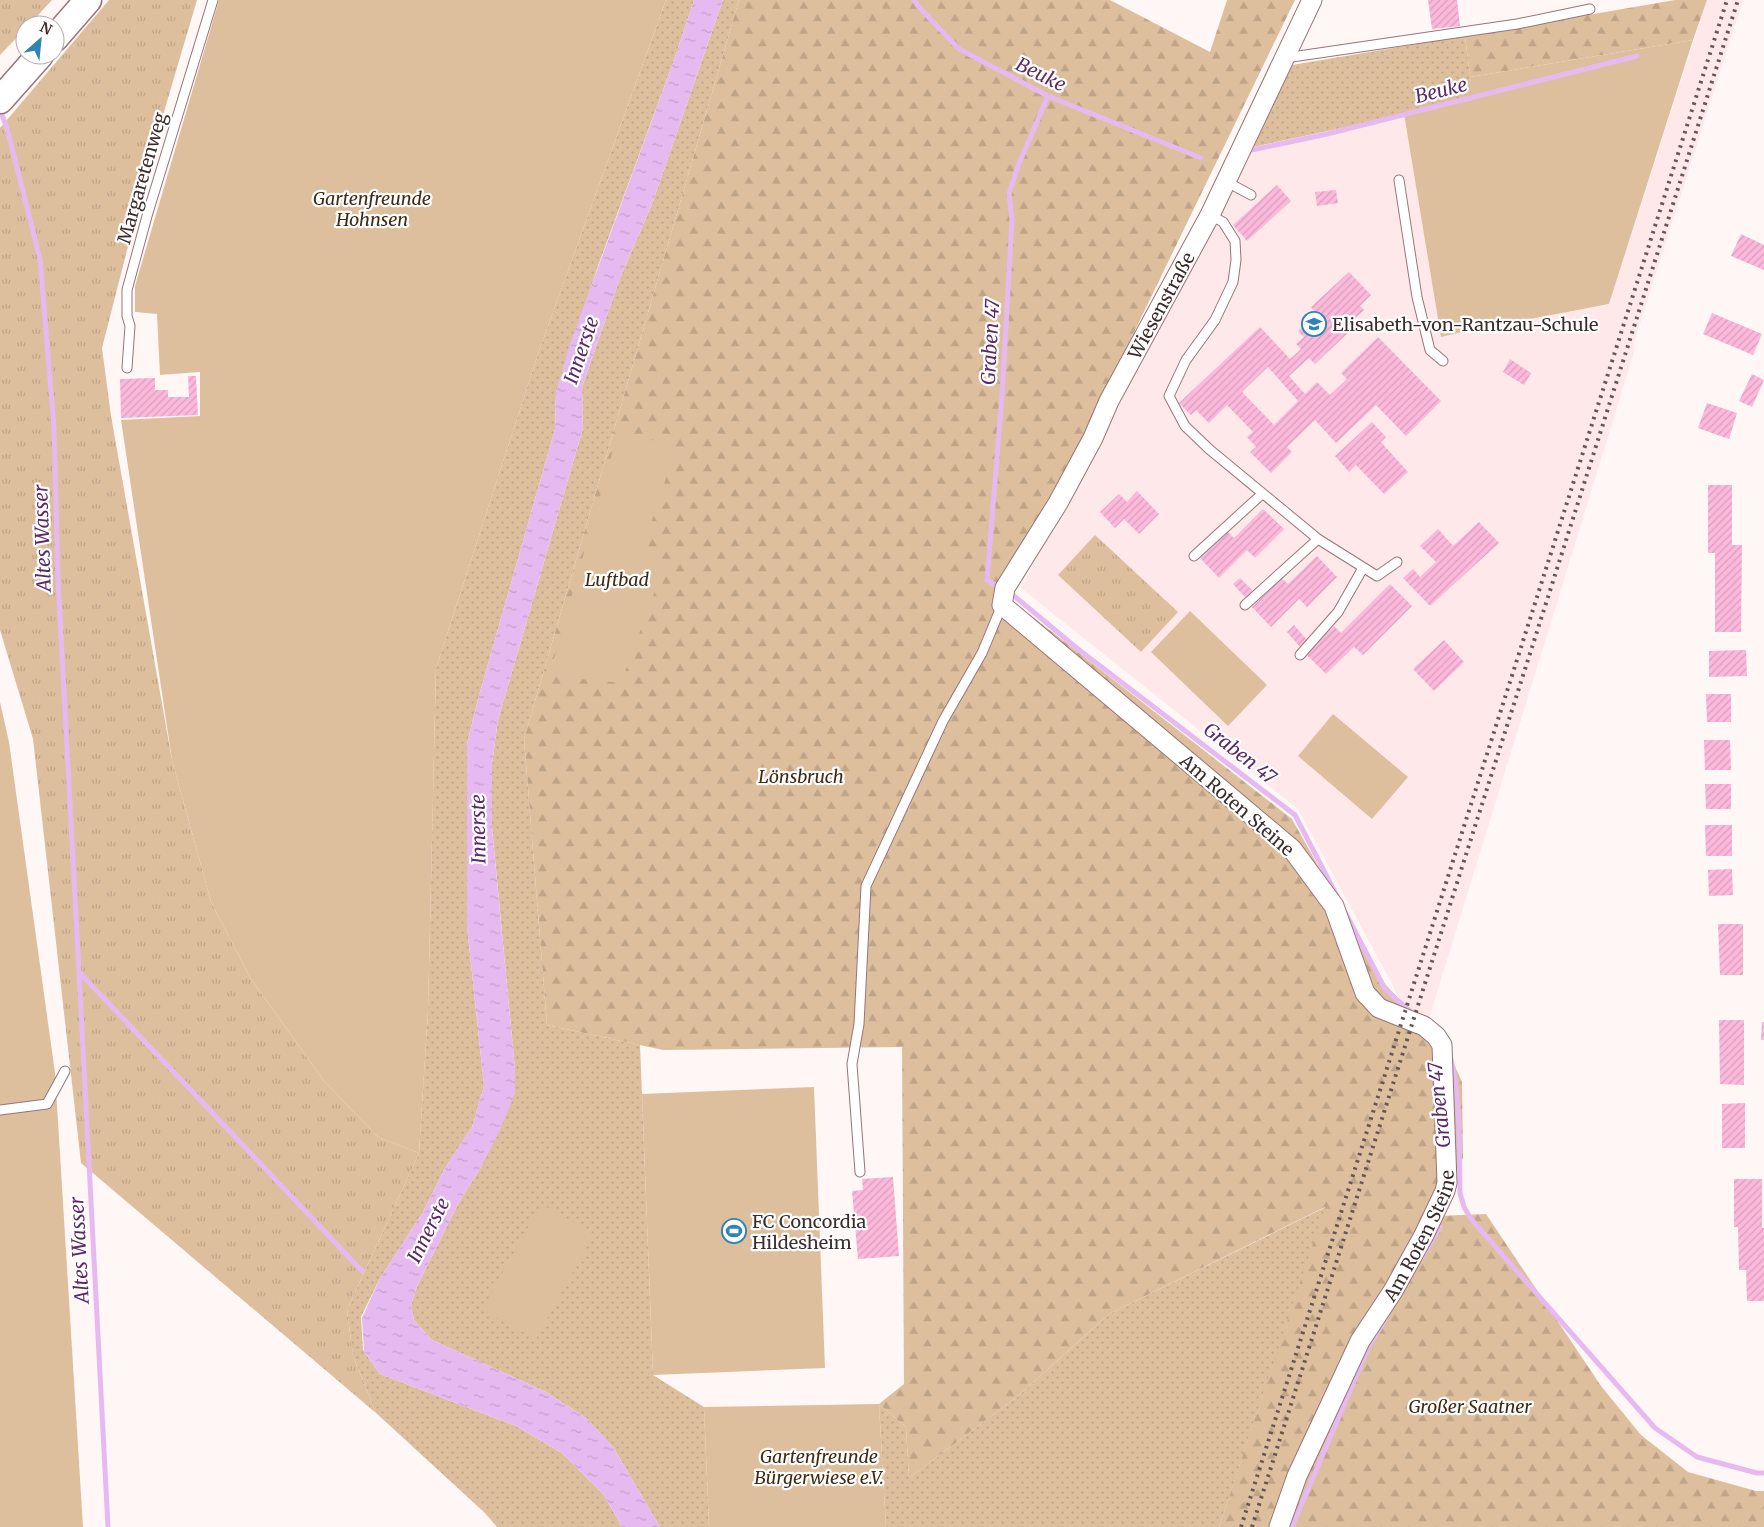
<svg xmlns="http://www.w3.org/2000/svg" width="1764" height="1527" viewBox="0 0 1764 1527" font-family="Merriweather,serif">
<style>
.built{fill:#fee8e9}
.grass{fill:url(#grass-dots)}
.forest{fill:url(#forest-firs)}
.park{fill:url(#park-tufts)}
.garden{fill:#ddbf9e}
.water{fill:url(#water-ripples)}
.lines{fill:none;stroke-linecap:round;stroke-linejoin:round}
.stream{stroke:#e6baf0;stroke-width:5}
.building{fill:url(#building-hatch);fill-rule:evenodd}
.lane-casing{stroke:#9b7476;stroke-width:11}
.street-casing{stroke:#9b7476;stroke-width:21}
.secondary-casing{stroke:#9b7476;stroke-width:29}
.lane{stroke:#fff;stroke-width:9}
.street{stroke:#fff;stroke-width:19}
.secondary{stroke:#fff;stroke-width:26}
.rail{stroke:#655757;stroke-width:4;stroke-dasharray:2.5 5;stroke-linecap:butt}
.labels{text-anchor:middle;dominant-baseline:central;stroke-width:4.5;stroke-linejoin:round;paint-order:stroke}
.street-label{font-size:18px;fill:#3c2c2c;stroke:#fff}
.park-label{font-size:18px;font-style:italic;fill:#3f2b13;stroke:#fff}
.poi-label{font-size:18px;fill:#3c2c2c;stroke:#fff;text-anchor:start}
.water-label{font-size:19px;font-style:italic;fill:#5c2868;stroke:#fff}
</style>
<defs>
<pattern id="grass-dots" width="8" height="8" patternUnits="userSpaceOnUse" patternTransform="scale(1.25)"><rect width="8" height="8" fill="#ddbf9e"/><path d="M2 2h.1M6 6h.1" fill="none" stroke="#bfa488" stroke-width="1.8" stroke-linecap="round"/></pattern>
<pattern id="forest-firs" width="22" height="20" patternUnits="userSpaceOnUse" patternTransform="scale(1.25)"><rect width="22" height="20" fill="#ddbf9e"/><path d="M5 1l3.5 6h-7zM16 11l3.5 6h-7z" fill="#bfa488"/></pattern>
<pattern id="park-tufts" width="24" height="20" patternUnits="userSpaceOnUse" patternTransform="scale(1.25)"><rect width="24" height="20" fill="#ddbf9e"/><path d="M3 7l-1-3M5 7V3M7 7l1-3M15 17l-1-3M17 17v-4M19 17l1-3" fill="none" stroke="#bfa488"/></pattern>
<pattern id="water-ripples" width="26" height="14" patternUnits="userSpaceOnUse" patternTransform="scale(1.25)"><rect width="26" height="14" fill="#e6baf0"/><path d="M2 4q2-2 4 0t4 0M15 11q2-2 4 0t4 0" fill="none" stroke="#c6a0ce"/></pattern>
<pattern id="building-hatch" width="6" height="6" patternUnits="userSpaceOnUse" patternTransform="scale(1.25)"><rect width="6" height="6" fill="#fcb9db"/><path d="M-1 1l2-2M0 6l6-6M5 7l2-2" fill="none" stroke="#d99fbc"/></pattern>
</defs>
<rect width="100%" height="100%" fill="#fff6f6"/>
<path class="built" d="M1707,0H1743L1634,342V352L1431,1012L1267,1527H1219L1326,1207L1399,999L1391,982L1298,809L1021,588L1248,148L1404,114L1441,337L1609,304Z"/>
<path class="grass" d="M666,0H694L674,60L598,266L556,392L555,429L478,699L467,744V926L484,1086L472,1127L445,1168L423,1212L379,1280L361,1317L363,1350L380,1374L516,1426L562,1453L604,1495L622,1527H497L485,1513L376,1413L353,1356L347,1310L419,1153L428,1011L436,668L539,351Z
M723,0H739L524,739L547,1025L640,1045L653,1375L704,1407L709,1527H660L613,1447L586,1418L546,1392L432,1340L414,1320L411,1305L418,1284L458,1204L481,1167L515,1069L492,827V764L498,720L583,428L582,387L620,278L652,204Z
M1465,36L1473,100L1248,148L1286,66Z
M1326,1207L1219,1527H886L879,1404L906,1427L909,1478L1018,1396L1109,1314Z"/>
<path class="forest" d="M739,0H1110L1210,52L1227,0H1295L1060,485L997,589L1292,819L1383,982L1399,999L1440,1033L1462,1082L1463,1158L1438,1216L1486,1214L1601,1386L1641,1435L1688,1472L1756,1491H1764V1527H1219L1325,1207L1109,1314L1018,1396L909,1478L906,1427L879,1404L904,1384L902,1047L663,1050L547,1025L524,739Z
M1675,0H1707L1693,40L1470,77L1465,36Z"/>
<path class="park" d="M0,0H52L29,25H25V29L0,55Z
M109,0H197L153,149L102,348L111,416L172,760L211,902L251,979L324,1081L378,1137L419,1153L347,1310L353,1356L376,1413L81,1163L33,739L0,630V128Z
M1095,535L1178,612L1141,652L1058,575Z"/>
<path class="garden" d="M219,0H666L539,351L436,668L428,1011L419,1153L378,1137L324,1081L251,979L211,902L172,760L121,420L200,416V372L160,375L157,314L135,312V286Z
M1693,40L1609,304L1458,333L1441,337L1404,114L1472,100L1470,77Z
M619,429L676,448L643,547L666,561L621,683L549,676Z
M1190,611L1267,685L1228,726L1151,652Z
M0,702L9,742L55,1073L83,1527H0Z
M1333,714L1408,777L1372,819L1298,756Z
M814,1087L825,1368L653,1375L642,1094Z
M541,1204L594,1234L536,1339L482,1310Z
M879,1404L886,1527H709L704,1407Z"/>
<path class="water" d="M694,0H723L652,204L620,278L582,387L583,428L498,720L492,764V828L515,1069V1093L500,1130L481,1167L458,1204L418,1284L411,1305L414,1320L432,1340L546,1392L586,1418L613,1447L660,1527H622L604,1495L562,1453L516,1426L380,1374L364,1351L362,1318L379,1280L423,1212L445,1168L472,1127L484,1086L467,926V744L478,699L555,429L556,392L570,344L674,60Z"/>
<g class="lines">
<path class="stream" d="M914,0L918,6L959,49L1048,96L1201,158
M0,110L7,128L40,259L54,427L58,580L79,972L362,1271
M1252,150L1327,134L1637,56
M1000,588L987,580L1002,396L1012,220L1009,194L1018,166L1048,96
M1013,595L1078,649L1295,815L1337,896
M1345,912L1385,989L1413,1014
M79,972L108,1527
M1451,1059C1461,1098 1459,1152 1460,1193L1464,1207L1471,1219L1655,1428L1697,1457L1757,1473H1764
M1421,1259L1440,1227
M1292,1527L1369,1346L1386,1318"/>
</g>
<path class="building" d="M1428,0H1457L1460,26L1432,29Z
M1277,185L1291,201L1247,241L1233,225Z
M1336,190L1338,203L1317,206L1315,192Z
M1741,234L1764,245V270L1731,256Z
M1349,272L1371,295L1360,306L1364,310L1345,328L1349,332L1315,364L1309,358L1289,376L1305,394L1317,382L1330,395L1347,379L1341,373L1378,337L1441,401L1406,436L1376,405L1336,443L1315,420L1287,447L1292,452L1271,473L1250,452L1256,447L1247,437L1253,432L1227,405L1209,423L1196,410L1191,415L1179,403L1260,327L1290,359L1301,349L1296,344L1304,337L1298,331L1317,314L1311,307ZM1268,367L1298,401L1274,425L1242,392Z
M1712,313L1762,334L1753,355L1703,334Z
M1510,359L1531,373L1524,385L1503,372Z
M1752,374L1764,380L1752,407L1739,401Z
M188,376H196L198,415L121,418L120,379L155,378V390H168V397H189Z
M1707,403L1737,413L1729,439L1698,428Z
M1372,422L1386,437L1381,442L1408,472L1384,494L1356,465L1349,472L1335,456Z
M1708,485H1732V545H1742L1741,632H1715V553H1708Z
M1137,491L1159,514L1139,534L1124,519L1115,528L1100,512L1119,494L1127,502Z
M1263,509L1284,529L1255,558L1247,550L1219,578L1200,558L1227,531L1234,538Z
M1479,522L1499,543L1430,606L1403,578L1413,569L1420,577L1436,562L1420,546L1438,529L1453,546Z
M1317,556L1337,577L1307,607L1299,599L1271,627L1252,607L1282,578L1288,584Z
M1240,578L1253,591L1246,598L1233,584Z
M1390,584L1412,606L1363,655L1354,647L1326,674L1306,654L1334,626L1341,633Z
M1294,625L1307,640L1300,647L1287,632Z
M1444,640L1464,662L1434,691L1413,669Z
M1746,650L1747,676L1709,677V651Z
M1706,694H1731V722H1707Z
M1704,740H1730L1731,770H1705Z
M1705,784H1731V809H1706Z
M1705,825H1732V856H1706Z
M1732,869L1733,895L1709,896L1708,870Z
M1718,924H1743V975H1720Z
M1719,1020H1744V1085L1720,1084Z
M1762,1022H1764V1040H1761Z
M1745,1103V1148H1722V1104Z
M893,1177L899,1256L858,1259L852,1191L863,1190L862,1179Z
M1734,1179H1762V1228H1764V1301H1747L1746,1270H1739L1738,1227H1734Z"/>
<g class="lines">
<defs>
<path id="lane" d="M1285,58L1517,24L1590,9
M1399,180L1417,297L1430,350L1443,361
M1227,182L1251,195
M1210,215L1223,222L1235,241L1236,260L1233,282L1215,320L1186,360L1169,396L1185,426L1209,449L1318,539L1377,576L1397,562
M127,368L130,326L127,316V290L147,216L213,0
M1194,556L1262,494
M1245,605L1318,539
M1300,655L1338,612L1363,568
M0,1110L47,1104L65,1071
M860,1172L852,1064L859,1024L866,886L943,721L982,653L1002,605"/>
<g id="street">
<path id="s1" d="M1279,1527L1297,1476L1360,1341L1393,1291L1424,1235L1445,1191L1447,1183L1442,1045L1436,1036L1424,1026L1379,1008L1365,993L1334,906L1292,849L1002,605L1005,588L1058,503L1093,438L1109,401L1210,215L1312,0"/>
</g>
<path id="secondary" d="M55,38L88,0
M0,100L40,55"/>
</defs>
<use href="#lane" class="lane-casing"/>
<use href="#street" class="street-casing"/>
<use href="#secondary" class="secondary-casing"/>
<use href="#lane" class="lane"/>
<use href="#street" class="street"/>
<use href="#secondary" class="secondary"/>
<path class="rail" d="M1241,1527L1727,0
M1252,1527L1738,0"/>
</g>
<defs>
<symbol id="school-ring" viewBox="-11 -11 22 22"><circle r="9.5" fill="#fff" stroke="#2f84b4" stroke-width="1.5"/><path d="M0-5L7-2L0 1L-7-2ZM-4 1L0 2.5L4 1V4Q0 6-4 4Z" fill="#2f84b4"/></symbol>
<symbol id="stadium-ring" viewBox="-11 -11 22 22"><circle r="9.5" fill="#fff" stroke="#2f84b4" stroke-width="1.5"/><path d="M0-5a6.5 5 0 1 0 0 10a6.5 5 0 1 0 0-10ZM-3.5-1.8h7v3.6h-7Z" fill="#2f84b4"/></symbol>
</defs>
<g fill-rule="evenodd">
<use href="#school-ring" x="1300" y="310" width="28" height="28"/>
<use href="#stadium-ring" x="720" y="1217" width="28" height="28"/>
</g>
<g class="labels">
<g class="street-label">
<text transform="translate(142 178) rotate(-74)">Margaretenweg</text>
<text stroke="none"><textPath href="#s1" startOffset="1500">Wiesenstraße</textPath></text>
<text transform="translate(1237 805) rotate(41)">Am Roten Steine</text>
<text stroke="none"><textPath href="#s1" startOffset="325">Am Roten Steine</textPath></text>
</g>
<g class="park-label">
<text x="372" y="198">Gartenfreunde<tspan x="372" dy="21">Hohnsen</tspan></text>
<text x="617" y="579">Luftbad</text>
<text x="801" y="776">Lönsbruch</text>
<text x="1470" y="1406">Großer Saatner</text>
<text x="819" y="1456">Gartenfreunde<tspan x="819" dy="21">Bürgerwiese e.V.</tspan></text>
</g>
<g class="poi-label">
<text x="1332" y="324">Elisabeth-von-Rantzau-Schule</text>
<text x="752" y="1221">FC Concordia<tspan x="752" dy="21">Hildesheim</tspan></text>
</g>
<g class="water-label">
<text transform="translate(1041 74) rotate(26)">Beuke</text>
<text transform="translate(1441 90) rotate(-14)">Beuke</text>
<text transform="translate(990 342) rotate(-87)">Graben 47</text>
<text transform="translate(581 350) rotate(-71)">Innerste</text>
<text transform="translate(42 538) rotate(-92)">Altes Wasser</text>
<text transform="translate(1240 753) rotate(38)">Graben 47</text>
<text transform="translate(478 829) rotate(-91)">Innerste</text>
<text transform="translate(1439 1105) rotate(-96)">Graben 47</text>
<text transform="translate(428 1230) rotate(-63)">Innerste</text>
<text transform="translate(79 1250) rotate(-93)">Altes Wasser</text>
</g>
</g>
<g transform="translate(40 40) rotate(27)"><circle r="24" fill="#ffffff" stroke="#b1abab"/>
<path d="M0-4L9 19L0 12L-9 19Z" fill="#2f84b4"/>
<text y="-8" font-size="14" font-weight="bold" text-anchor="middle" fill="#3c2c2c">N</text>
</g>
</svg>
